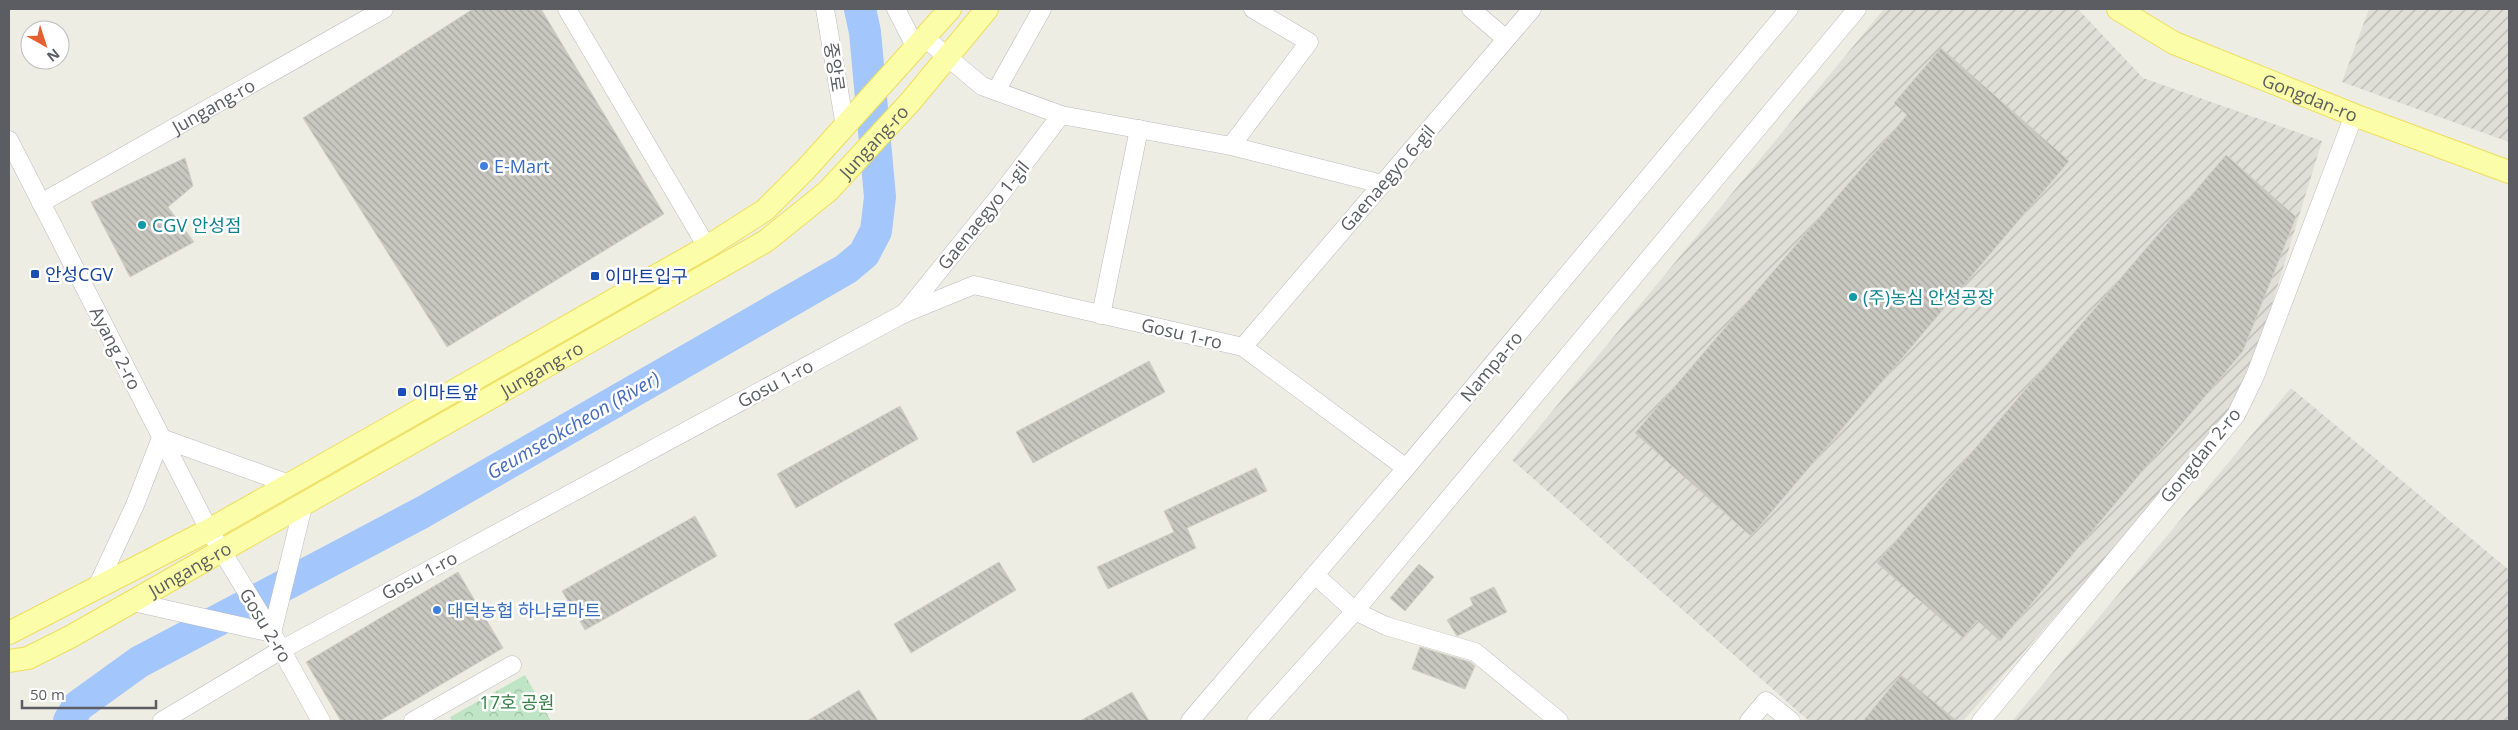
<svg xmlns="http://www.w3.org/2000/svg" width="2518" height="730" viewBox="0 0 2518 730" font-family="'Open Sans','Noto Sans KR',sans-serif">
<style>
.industrial{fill:url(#industrial-furrows)}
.park{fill:url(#park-crowns)}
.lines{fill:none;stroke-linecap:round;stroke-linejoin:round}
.river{stroke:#a3c6fd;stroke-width:32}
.building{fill:url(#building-back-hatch);stroke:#d2d0c1}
.minor-casing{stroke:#babbc1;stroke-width:19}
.major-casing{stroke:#eedf5b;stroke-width:24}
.minor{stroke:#fff;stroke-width:18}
.major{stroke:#fcfda8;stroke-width:22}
.shop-dot{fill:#3f7fe0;stroke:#fff;stroke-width:2}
.culture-dot{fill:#0f9aa8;stroke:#fff;stroke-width:2}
.transit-dot{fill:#1a4fb4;stroke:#fff;stroke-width:2}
.labels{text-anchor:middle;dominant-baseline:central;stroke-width:5;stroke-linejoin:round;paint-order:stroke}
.street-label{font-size:18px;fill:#5b5d63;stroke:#fff}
.shop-label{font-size:18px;fill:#366cbe;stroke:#fff;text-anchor:start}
.culture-label{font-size:18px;fill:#0d838f;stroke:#fff;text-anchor:start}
.transit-label{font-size:18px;fill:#164399;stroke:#fff;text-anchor:start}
.park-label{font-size:18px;fill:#358046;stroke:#fff}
.water-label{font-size:19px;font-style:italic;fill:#466cc0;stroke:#fff}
</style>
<defs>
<pattern id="industrial-furrows" width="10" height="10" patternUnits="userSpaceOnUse" patternTransform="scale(1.25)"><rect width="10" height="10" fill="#dfded7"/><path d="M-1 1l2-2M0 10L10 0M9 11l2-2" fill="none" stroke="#b8b7b2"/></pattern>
<pattern id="park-crowns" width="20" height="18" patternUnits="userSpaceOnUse" patternTransform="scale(1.25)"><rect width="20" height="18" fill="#c0e5c6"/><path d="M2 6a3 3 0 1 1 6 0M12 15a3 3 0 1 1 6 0" fill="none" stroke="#9fbda4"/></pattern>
<pattern id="building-back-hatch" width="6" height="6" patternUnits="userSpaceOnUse" patternTransform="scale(1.25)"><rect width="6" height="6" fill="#c8c7c0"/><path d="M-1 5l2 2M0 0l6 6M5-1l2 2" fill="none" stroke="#a5a5a0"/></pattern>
</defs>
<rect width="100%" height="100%" fill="#eeede3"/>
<path class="industrial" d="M1884,9H2078L2143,78L2322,141L2241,405L1963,721H1809L1512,460Z
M2369,9H2509V142L2342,82Z
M2291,388L2509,570V721H2012Z"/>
<path class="park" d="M525,675L551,721H452L450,717Z"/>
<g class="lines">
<path class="river" d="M69,721L78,706L139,662L423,512L846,269L864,254L876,231L880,197L865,32L860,9"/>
</g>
<path class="building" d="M473,9H541L664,214L447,347L303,118Z
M1941,48L2069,161L1751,536L1635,433L1907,115L1894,103Z
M2226,155L2296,217L2243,351L2000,641L1977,620L1963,638L1877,563Z
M185,158L193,186L168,207L194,242L130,277L91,202Z
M1149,361L1165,392L1033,463L1016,432Z
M900,406L918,439L796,508L777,474Z
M1256,468L1267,491L1187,528L1196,548L1108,589L1097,567L1174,532L1164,511Z
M695,516L717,556L585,630L562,591Z
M999,562L1016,590L911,653L894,624Z
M1419,564L1434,577L1405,611L1390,598Z
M458,572L503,648L379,721H341L306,662Z
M1494,587L1507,612L1457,636L1447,620L1473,605L1470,598Z
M1420,647L1470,662L1475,666L1465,689L1412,669Z
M1901,675L1957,721H1863Z
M859,690L878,721H807Z
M1132,692L1149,721H1080Z"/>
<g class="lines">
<defs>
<g id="minor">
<path d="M567,9L707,247"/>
<path d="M825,9L845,126"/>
<path d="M896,9L916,48"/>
<path d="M1471,9L1506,39"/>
<path d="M925,38L982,86L1061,115L1231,146L1382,184"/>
<path d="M996,91L1042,9"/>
<path d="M9,140L209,530L272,633L321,721"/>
<path d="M1231,146L1309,42L1253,9"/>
<path id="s1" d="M41,203L384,9"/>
<path d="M904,314L997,199L1061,115"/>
<path d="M1101,315L1139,129"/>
<path d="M1243,347L1532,9"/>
<path d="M1315,575L1355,611L1386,626L1475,652L1559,721"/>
<path d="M96,589L135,505L161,438L289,484"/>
<path d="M133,602L272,633"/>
<path d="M272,633L303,506"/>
<path d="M162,721L281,650L903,314L974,285L1243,347L1406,468"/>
<path d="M413,721L512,665"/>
<path d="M1190,721L1406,468L1789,9"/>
<path d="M1256,721L1355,611L1857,9"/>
<path d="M1749,721L1766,701L1791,721"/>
<path d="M1981,721L2236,415L2255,376L2354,115"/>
</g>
<g id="major">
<path id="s2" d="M2118,9L2174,43L2354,115L2509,172"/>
<path d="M9,633L209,530L707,247L765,210L806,169L950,9"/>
<path id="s3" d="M9,661L28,658L70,637L766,241L828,191L911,101L987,9"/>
</g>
</defs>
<use href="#minor" class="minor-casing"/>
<use href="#major" class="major-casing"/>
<use href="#minor" class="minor"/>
<use href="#major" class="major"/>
</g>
<g class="shop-dot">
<circle cx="484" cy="166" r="5"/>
<circle cx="437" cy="610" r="5"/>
</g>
<g class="culture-dot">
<circle cx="142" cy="225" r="5"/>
<circle cx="1853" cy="297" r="5"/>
</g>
<g class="transit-dot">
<rect x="30" y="269" width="10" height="10" rx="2.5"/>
<rect x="590" y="271" width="10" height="10" rx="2.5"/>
<rect x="397" y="387" width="10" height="10" rx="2.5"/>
</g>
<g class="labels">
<g class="street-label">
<text transform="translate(835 67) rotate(81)">중앙로</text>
<text stroke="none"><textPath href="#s2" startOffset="212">Gongdan-ro</textPath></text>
<text stroke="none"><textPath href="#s1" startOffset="198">Jungang-ro</textPath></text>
<text stroke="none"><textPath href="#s3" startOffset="1014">Jungang-ro</textPath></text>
<text transform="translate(1387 178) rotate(-49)">Gaenaegyo 6-gil</text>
<text transform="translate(983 215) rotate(-51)">Gaenaegyo 1-gil</text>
<text transform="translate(1182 333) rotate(13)">Gosu 1-ro</text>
<text transform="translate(116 348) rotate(63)">Ayang 2-ro</text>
<text transform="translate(1491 366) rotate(-50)">Nampa-ro</text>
<text stroke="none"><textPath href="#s3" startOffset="609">Jungang-ro</textPath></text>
<text transform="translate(775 383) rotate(-28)">Gosu 1-ro</text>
<text transform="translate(2200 455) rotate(-51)">Gongdan 2-ro</text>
<text stroke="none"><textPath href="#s3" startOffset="204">Jungang-ro</textPath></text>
<text transform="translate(419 575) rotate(-28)">Gosu 1-ro</text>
<text transform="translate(266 625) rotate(59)">Gosu 2-ro</text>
</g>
<g class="shop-label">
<text x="494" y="166">E-Mart</text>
<text x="447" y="610">대덕농협 하나로마트</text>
</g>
<g class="culture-label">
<text x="152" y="225">CGV 안성점</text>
<text x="1863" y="297">(주)농심 안성공장</text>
</g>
<g class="transit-label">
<text x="45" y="274">안성CGV</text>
<text x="605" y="276">이마트입구</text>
<text x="412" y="392">이마트앞</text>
</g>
<g class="park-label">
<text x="517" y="702">17호 공원</text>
</g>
<g class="water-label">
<text transform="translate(573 425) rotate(-30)">Geumseokcheon (River)</text>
</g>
</g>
<rect width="2518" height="730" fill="none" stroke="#5b5d63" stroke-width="20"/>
<g transform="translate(45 45) rotate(141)"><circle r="24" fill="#ffffff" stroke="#bdbec1"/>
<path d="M0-4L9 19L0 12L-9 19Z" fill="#e65f31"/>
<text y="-8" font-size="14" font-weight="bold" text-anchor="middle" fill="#5b5d63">N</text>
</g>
<path d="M22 700v8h134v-8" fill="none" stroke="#5b5d63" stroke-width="2.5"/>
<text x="30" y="700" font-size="15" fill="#5b5d63" stroke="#ffffff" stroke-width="4" paint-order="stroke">50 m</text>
</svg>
